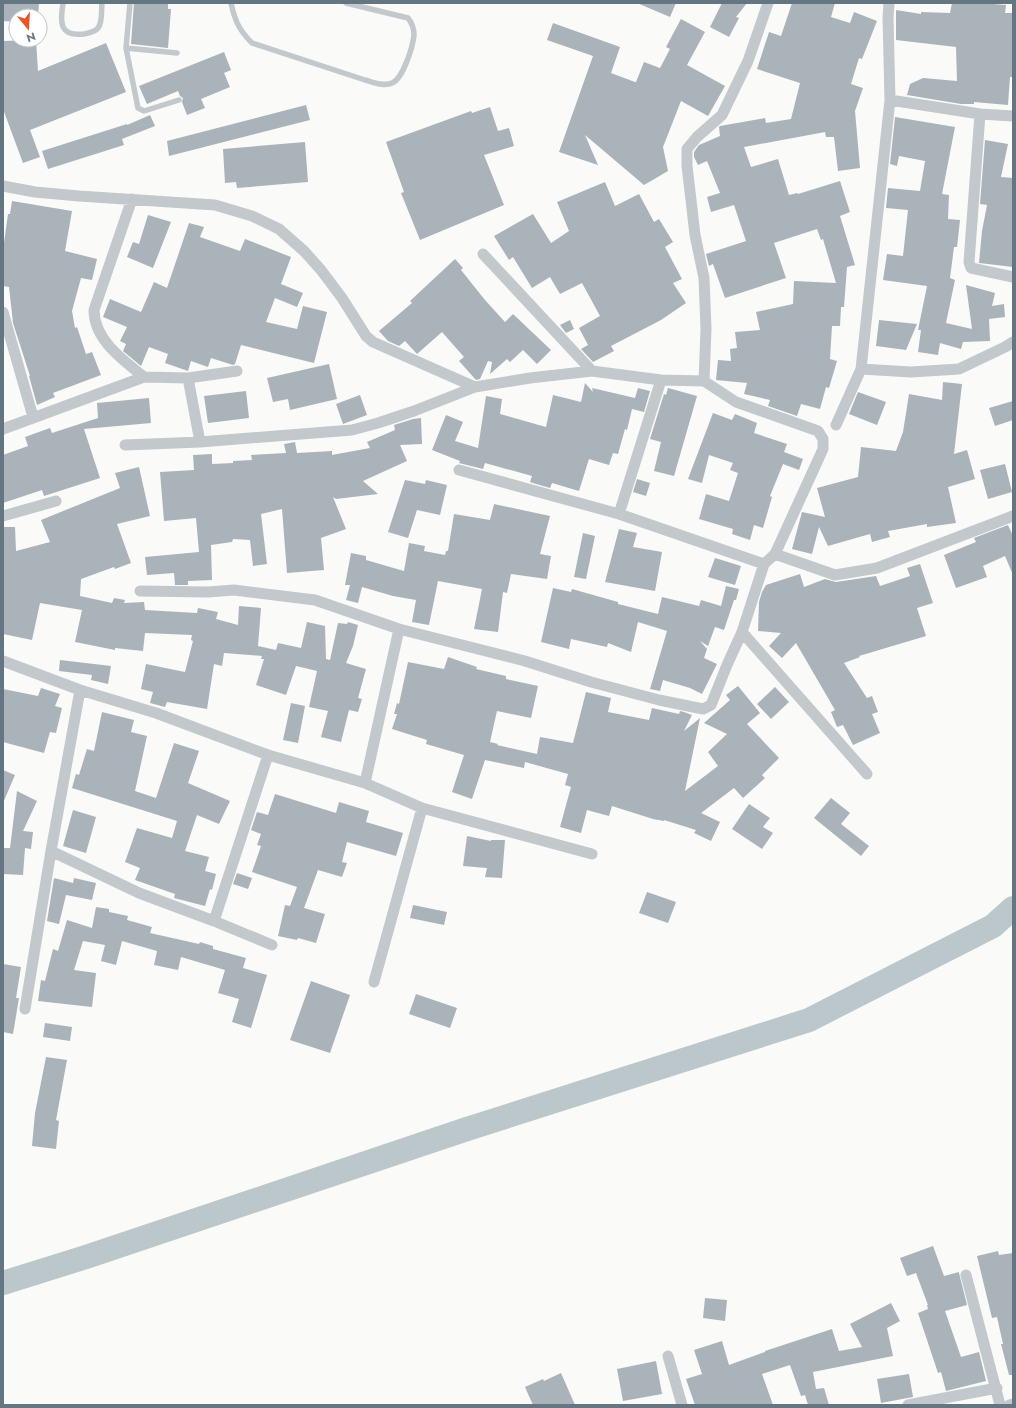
<svg xmlns="http://www.w3.org/2000/svg" width="1016" height="1408" viewBox="0 0 1016 1408" font-family="Jost,sans-serif">
<style>
.lines{fill:none;stroke-linecap:round;stroke-linejoin:round}
.river{stroke:#bbc7cb;stroke-width:24}
.building{fill:#aab3b9}
.lane{stroke:#c3c8cc;stroke-width:5.5}
.street{stroke:#c3c8cc;stroke-width:11}
</style>
<rect width="100%" height="100%" fill="#fafaf8"/>
<g class="lines">
<path class="river" d="M3,1283L86,1257L467,1129L809,1020L993,926L1013,908"/>
</g>
<path class="building" d="M3,3H39L38,16H16V22L3,21Z
M134,3H168V9H171L168,48L131,44Z
M637,3H676L670,17Z
M722,3H747L736,17L739,18L729,37L710,27Z
M792,3H835L831,17L850,23L854,12L877,21L862,59L859,58L851,84L863,88L855,111L860,168L838,171L834,137H826L825,132L744,147L751,167L778,159L789,195L797,193L798,194L840,181L850,212L840,216L855,265L847,267L844,307H841L840,326H832L830,359L837,361L829,388L826,387L820,409L801,404L797,416L768,406L770,400L744,394L747,383L716,380L718,360L731,361L730,349L737,348L735,332L760,330L756,312L793,304L794,281L836,283L823,239L821,240L817,229L774,243L786,278L725,298L713,264L709,266L706,254L746,241L734,205L711,212L707,197L720,193L707,161L698,165L694,157V152L699,145L720,136L719,127L720,126L765,118L766,123L791,119L800,83L757,69L769,32L781,36Z
M952,3H982L1006,5L1005,13H1013V77H1010L1008,105L974,102V104H961L907,95L910,84L923,78L957,81L956,47L896,40V10L921,14V12L950,13Z
M681,19L705,32L687,65L725,86L708,116L681,101L663,147L668,171L644,185L585,135L598,165L559,152L593,56L547,40L553,23L620,47L611,73L635,82H636L644,62L660,68L670,49L666,47Z
M36,40L38,71L106,43L126,92L30,130L40,157L23,163L3,109V41Z
M224,52L231,70L224,73L230,87L201,99L205,108L187,115L182,102L183,98L180,96L178,91L147,104L139,86Z
M306,105L310,120L169,156L167,141Z
M490,107L498,131L509,128L514,146L484,155L504,205L420,240L401,193L404,192L386,142L471,111L472,113Z
M150,115L155,126L122,139L124,145L48,169L42,151L127,124V125Z
M895,117L955,127L942,194L949,195L948,219L960,220L957,247H954L950,278L955,280L946,323L972,329L966,285L995,293L992,306L1004,304L1005,317L989,319L990,341L963,342L961,349L940,343L938,355L918,352L921,330H918L927,286L883,280L887,254L903,256L908,210L886,208L888,188L920,191L925,161L899,156L897,166L890,164Z
M985,140L1008,144L1001,177L1013,178V267L979,263L982,231L987,205L980,204Z
M305,142L308,182L237,188L236,182L225,183L223,149Z
M605,182L615,206L639,194L654,222L659,219L673,242L665,247L682,279L673,283L686,303L661,320L611,346L614,351L593,362L581,349L588,345L579,328L600,316L582,283L560,294L550,277L532,288L513,257L509,260L494,236L533,214L551,243L569,231L557,202Z
M12,201L72,211L65,251L97,259L92,280L81,278L72,311L75,328L77,327L86,354L92,352L101,375L53,393L55,397L37,405L29,376H30L13,323L9,287L3,286V250L8,214H10Z
M148,215L171,222L153,268L127,257L133,242L139,244Z
M189,223L204,227L200,237L240,251L245,239L291,257L281,284L303,293L297,307L275,298L266,322L297,329L303,306L327,312L314,363L241,345L235,364L233,365L211,358L208,367L191,361L188,371L165,363L168,354L149,347L141,366L123,351L126,344L120,341L127,327L103,317L110,299L141,312L154,282L167,288Z
M455,259L463,268L461,270L485,300L505,322L513,314L551,350L537,364L523,350L510,362L507,359L490,374L492,362L488,361L480,379L476,380L459,361L464,357L442,332L417,354L405,341L399,346L388,341L379,331L412,303L410,301Z
M570,320L574,329L566,333L560,325Z
M879,320L917,324L906,350L876,346Z
M329,364L337,399L290,410L288,399L273,402L267,378Z
M943,382L962,384L954,454L967,450L975,479L948,487L956,523L927,527V524L888,531L890,537L872,542L870,534L828,546L819,527L812,554L792,549L802,512L825,517L817,488L858,477L861,447L896,451L903,432L909,394L942,400Z
M585,383L593,392L592,388L635,398L638,388L650,391L644,412L632,409L627,430L625,429L618,454L613,453L609,465L589,459L579,491L552,483L550,488L536,484L530,482L532,476L485,463L483,469L459,463L460,461L432,450L446,415L463,422L455,441L478,448L486,396L502,399L500,414L546,427L553,395L581,402Z
M668,388L697,396L674,476L654,471L661,442L650,439L664,394L666,395Z
M246,391L249,418L208,423L204,396Z
M858,392L886,402L877,425L849,414Z
M360,395L367,415L343,424L336,404Z
M149,398L151,423L84,429L100,478L44,496L42,490L3,503V455L28,446L25,437L50,428L52,433L98,418L97,403Z
M1013,401V420L995,426L989,408Z
M713,413L732,420L735,414L757,423L754,433L787,444L784,452L803,459L799,470L783,464L770,496L772,497L763,528L754,525L750,540L732,534L733,529L699,519L706,494L729,501L738,473L730,470L733,463L709,455L702,483L688,479Z
M421,418L422,444L400,445L407,461L363,481L378,494L336,499L333,497L346,529L321,538L324,570L287,573L282,509L261,514L267,564L253,566L250,540L233,539L232,542L211,545L212,580L188,581V585H175L174,573L147,575L145,557L199,552L196,518L164,521L160,472L194,470L193,455L212,454V464L233,463V461L252,460L251,455L286,453L284,444L295,442L297,453L332,451V455L370,448L367,442L395,430L394,425L413,419Z
M1005,464L1012,492L988,499L980,470Z
M139,467L150,516L117,524L131,563L115,569L114,567L81,579L80,596L112,603L114,598L125,600L124,603L144,602L145,610L197,613L198,608L218,612L216,619L238,625L239,606L261,608L258,646L276,650L278,643L301,648L307,622L325,626L326,659L330,660L338,623L347,624L348,622L358,625L353,646L346,663L366,669L358,698L362,699L358,712L349,710L341,742L321,737L328,711L309,707L317,671L296,666L286,695L256,685L264,659H261L262,656L224,653L222,666L214,664L207,709L167,702L165,707L150,703L153,692L141,689L146,664L185,672L193,641L191,640L192,635L145,633L143,651L115,648V650L75,642L82,610L40,603L32,640L3,634V527H15L16,551L50,542L41,520L120,488L115,473Z
M637,479L650,483L646,496L633,492Z
M405,480L425,484L426,480L447,485L440,515L417,510L408,538L388,532Z
M494,504L550,516L540,554L551,556L547,579L511,574L507,593L503,592L498,632L474,629L482,589L438,581L429,625L412,622L416,600L393,596L362,587L358,603L346,600L350,585H345L351,553L366,556V560L404,571L409,543L425,546L424,551L445,555L446,551H448L454,514L490,520Z
M1008,525L1013,536V575L1005,556L983,566L987,577L956,588L944,555L976,542L974,538Z
M619,529L637,533L633,547L662,552L655,591L605,582Z
M583,533L595,536L586,579L574,577Z
M715,558L741,566L735,585L708,577Z
M920,564L933,603L917,608L926,636L859,656L860,657L844,663L867,698L872,696L878,712L872,714L880,733L853,745L843,725L837,727L831,712L835,710L796,643L782,658L769,646L781,633L758,631L759,602L762,592L766,585L800,574L804,587L825,579L836,582L876,576L880,586L910,576L907,568Z
M726,586L739,589L736,600H734L724,630L715,627L708,646L700,641L707,649L704,658L717,664L702,694L690,688L663,680L660,691L650,689L667,631L638,622L631,652L608,643L607,647L571,639L569,649L541,642L553,588L571,592L572,589L618,602V604L658,614L662,597L699,606L701,600L721,606Z
M448,657L477,667L476,669L506,676V679L538,686L531,718L497,711L490,742L498,744L497,745L537,754L540,737L573,743L586,692L611,698L608,712L649,720L652,708L679,714L680,711L684,712L692,715L684,731L700,718L685,791L718,766L708,752L727,734L704,723L730,700L726,695L738,686L760,713L747,724L779,758L762,775L765,778L743,798L734,788L701,813L720,822L711,841L694,833L696,830L664,820V821L653,819L612,806L609,816L587,810L581,833L560,827L571,787L565,785L568,774L525,762L524,768L485,760L472,799L452,792L464,755L426,744L427,740L392,729L397,714H394L397,703L399,704L408,662L444,669Z
M60,660L111,666L108,684L91,680L92,675L59,671Z
M775,687L789,702L771,719L757,704Z
M41,688L60,694L55,706L62,708L56,733L50,732L44,753L3,742V689L38,696Z
M291,703L305,706L298,743L283,740Z
M102,712L134,720L131,732L147,736L135,791L156,798L174,743L199,751L188,783L230,801L219,824L197,815L185,851L209,857L205,871L216,874L212,890L210,889L205,906L174,898L175,894L135,880L140,868L125,862L137,828L172,838L177,821L72,788L76,774L79,775L87,749L94,751Z
M3,770L15,775L3,803Z
M17,791L37,801L23,831L33,832L31,849L25,848L23,875L3,874V848H10Z
M275,794L336,813L339,802L369,811L366,822L403,833L396,856L347,842L342,862L347,863L342,877L318,870L304,908L325,914L316,943L298,938L297,940L278,936L285,905L290,906L297,887L252,872L261,846L257,845L261,834L251,830L257,812L268,815Z
M831,798L850,813L841,824L869,846L861,856L814,818Z
M749,804L770,818L763,827L773,833L762,849L732,829Z
M73,810L96,817L86,853L63,846Z
M467,836L491,841V840H505L502,878L485,877L487,868L463,866Z
M237,873L252,878L248,889L233,884Z
M54,878L73,883L74,878L96,883L92,900L66,895L59,924L47,921Z
M647,892L676,902L668,923L639,913Z
M413,905L447,912L444,925L410,918Z
M96,907L109,909V912L128,916L127,920L152,927L150,933L199,944L200,942L213,946V949L246,958L243,968L267,975L251,1028L232,1022L239,999L218,993L225,970L181,957L178,970L154,965L157,951L122,941L116,965L101,961L105,945L83,941L74,970L96,973L92,1007L38,1001L41,980L45,981L53,949L58,951L67,920L92,928Z
M3,964L21,967L16,998H19L13,1034L3,1032Z
M311,981L350,995L330,1053L290,1040Z
M416,994L457,1008L450,1028L409,1014Z
M45,1023L72,1027L70,1041L43,1037Z
M46,1057L67,1060L56,1120L59,1121L56,1149L32,1146L35,1113Z
M933,1246L944,1276L959,1272V1273L967,1305L945,1311L961,1357L979,1352L986,1381L946,1391L941,1372L938,1373L918,1313L928,1309L927,1305H928L916,1273L907,1276L900,1258Z
M998,1251L999,1255L1013,1253V1375H1009L1001,1344H1003L997,1317L992,1318L977,1256Z
M705,1298L727,1300L725,1321L703,1318Z
M891,1303L900,1321L887,1328L893,1356L813,1372L816,1389L824,1388L829,1405H808L805,1395L801,1396L790,1365L762,1374L773,1405H695L686,1379L702,1374L694,1350L722,1341L729,1365L765,1352V1351L832,1329L839,1351L862,1347L850,1324Z
M656,1361L662,1394L623,1401L617,1369Z
M561,1373L575,1405H533L525,1387L543,1379L544,1381Z
M909,1374L913,1397L881,1403L877,1379Z"/>
<g class="lines">
<path class="lane" d="M63,3C60,22 59,37 84,34C89,33 95,32 98,28C103,22 101,10 102,3
M130,3L126,48L177,53
M231,3C235,21 239,30 252,43L365,80C373,82 384,87 392,83C403,79 413,46 414,35C414,29 412,23 408,18L346,3
M126,48L138,108L144,111L179,100"/>
<path class="street" d="M890,100L980,114L1013,116
M980,114L969,262L971,268L1013,277
M3,186L35,192L79,196L215,205L252,216L279,229L304,251L321,270L342,298L366,336L373,342L475,387
M132,199L94,310C94,340 123,360 144,377
M483,254L592,371
M3,312L33,417
M861,369L911,372L959,369L1005,347L1013,342
M188,378L200,442
M704,381L706,329L704,278L695,235L691,200L687,166V149L697,137L722,115L748,61L768,3
M836,425L861,369L890,100L888,17L889,3
M3,429L144,377L188,378L237,371
M125,445L200,442L352,430L378,423L414,411L475,387L530,378L592,371L661,380L704,381L736,402L818,431L823,439V449L775,554L764,564L742,632L727,665L711,705L703,709L659,700L591,682L525,661L399,629L315,600L234,590L208,592L140,591
M459,470L619,514L764,564
M619,514L661,380
M3,516L56,501
M775,554L835,575L877,568L1013,516
M742,632L867,774
M3,661L80,690L156,713L268,755L365,783L422,808L592,854
M80,690L51,851L139,893L214,921L268,755
M365,783L399,629
M214,921L272,945
M374,982L422,808
M25,1009L51,851
M966,1275L1000,1405
M668,1356L682,1405
M908,1405L997,1388
M1009,1405L1013,1404"/>
</g>
<rect width="1016" height="1408" fill="none" stroke="#657683" stroke-width="8"/>
<g transform="translate(28 28) rotate(162)"><circle r="19" fill="#ffffff" stroke="#c1c8cd"/>
<path d="M0-3L7 15L0 10L-7 15Z" fill="#e4572e"/>
<text y="-6" font-size="11" font-weight="bold" text-anchor="middle" fill="#657683">N</text>
</g>
</svg>
